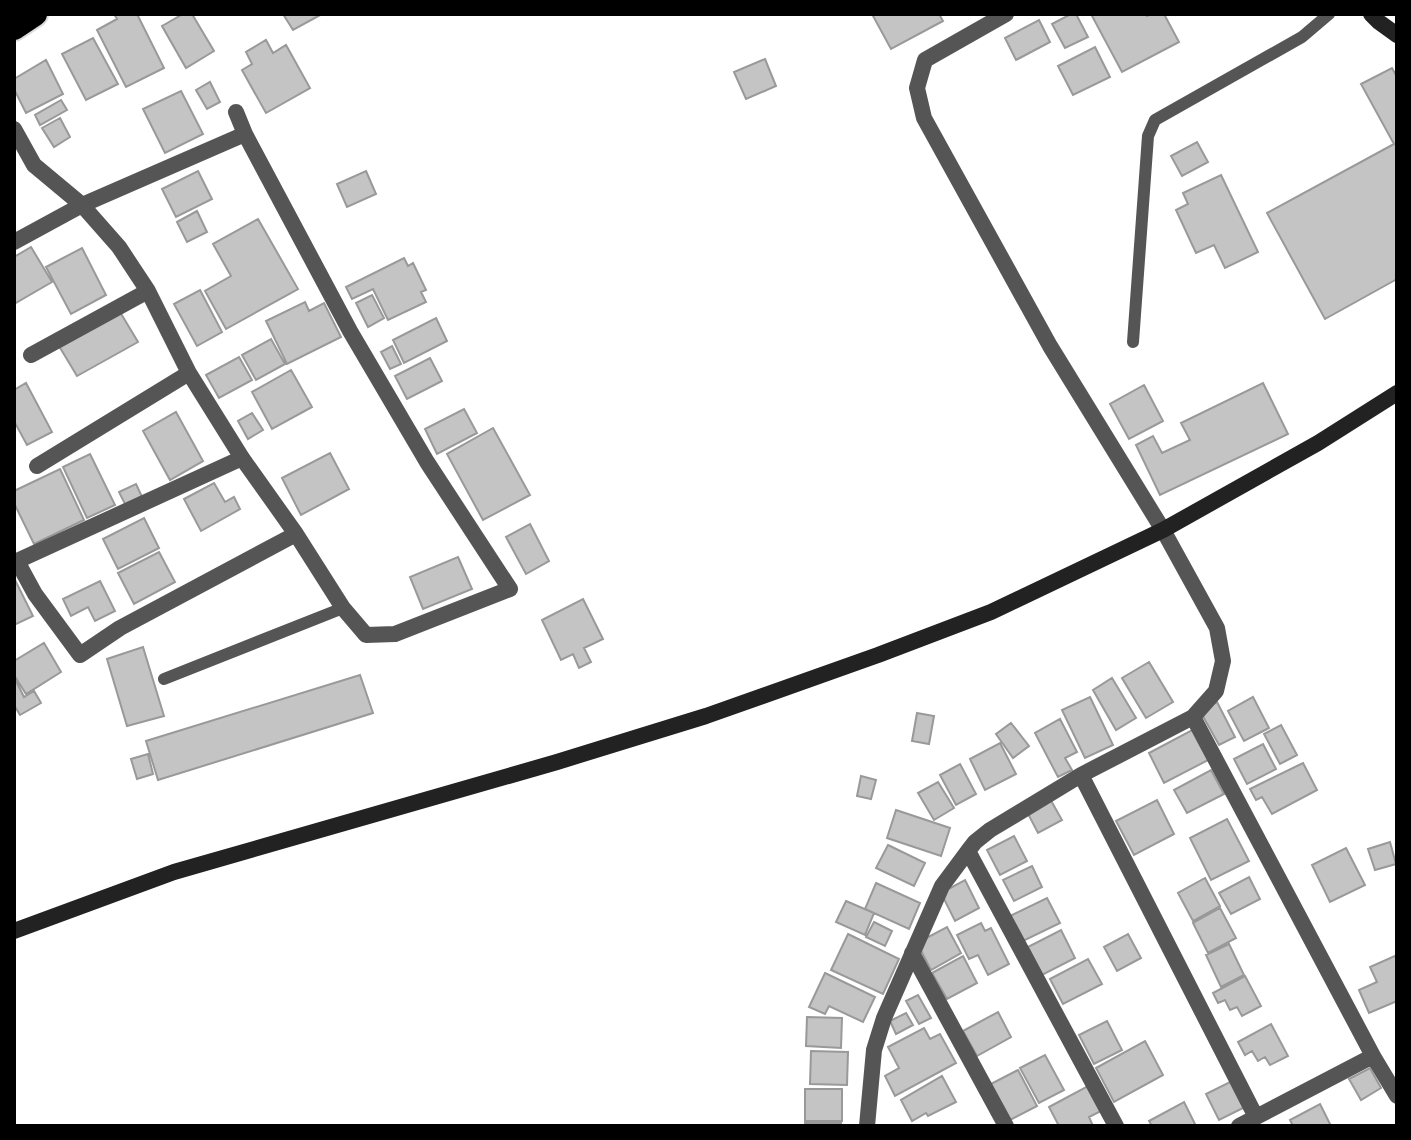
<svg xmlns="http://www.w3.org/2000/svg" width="1411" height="1140" viewBox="0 0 1411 1140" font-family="'Exo 2',sans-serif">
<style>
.building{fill:#c4c4c4;stroke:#999;stroke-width:2}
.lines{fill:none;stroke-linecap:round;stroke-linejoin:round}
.highway-casing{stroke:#dbdbdb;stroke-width:28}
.lane{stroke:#555;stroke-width:12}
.street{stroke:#555;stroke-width:16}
.secondary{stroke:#222;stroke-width:16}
.highway{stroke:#000;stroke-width:24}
</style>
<rect width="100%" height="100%" fill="#fff"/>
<path class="building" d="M114,14H137L164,68L126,87L97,30L117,19Z
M183,14H192L214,51L186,68L162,26Z
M283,14H322L293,30Z
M872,14H939L943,21L891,49Z
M1071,14H1076L1088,37L1065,48L1052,24Z
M1091,14H1146L1147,16L1152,14H1164L1179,42L1122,72Z
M1039,20L1050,42L1016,60L1005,38Z
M93,38L118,84L86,100L62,54Z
M266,40L273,53L286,45L310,88L266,113L242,70L252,64L246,52Z
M1095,47L1110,77L1073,95L1058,66Z
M765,59L776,86L746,99L734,72Z
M46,60L63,94L26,113L14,89V79Z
M1392,68L1397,77V279L1325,319L1267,213L1394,144L1361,84Z
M210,82L220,102L207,109L196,90Z
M181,91L203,134L165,153L143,109Z
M61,100L67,110L40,125L35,115Z
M60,118L70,137L54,147L42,128Z
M1197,142L1208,162L1182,176L1171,156Z
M198,171L212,199L176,217L162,189Z
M366,171L376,194L347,207L337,184Z
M1221,175L1258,252L1225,268L1214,245L1196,253L1176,210L1188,204L1183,193Z
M197,211L207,232L187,242L177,222Z
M258,219L298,289L226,329L205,291L231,276L213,244Z
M31,247L52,282L14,304V257Z
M82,248L106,295L71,314L46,267Z
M404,258L408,266L413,263L426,290L421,292L426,302L388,320L373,289L352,299L346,287Z
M200,290L222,332L197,346L174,304Z
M372,295L384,318L368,327L356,303Z
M305,302L309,311L324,303L341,337L287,364L266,321Z
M120,312L138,342L77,376L59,346Z
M436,318L447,341L404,363L393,340Z
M271,339L285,364L256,380L242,355Z
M392,346L401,364L390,369L381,352Z
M239,357L252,380L219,398L206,375Z
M430,358L442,381L407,399L395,376Z
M291,370L312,407L272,429L252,392Z
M26,383L52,432L27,445L14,421V390Z
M1263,383L1288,434L1160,495L1136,445L1153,436L1162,453L1190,440L1181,423Z
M1144,385L1163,421L1129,439L1110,404Z
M464,409L477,433L437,454L425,429Z
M176,412L203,461L170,480L143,431Z
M252,413L263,430L248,439L238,421Z
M493,428L530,495L483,520L447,454Z
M330,453L349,489L301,515L282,478Z
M90,454L115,505L87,518L63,467Z
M60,469L84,520L34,544L14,503V491Z
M214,483L225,502L234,497L240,509L201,531L184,499Z
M136,484L143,499L126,506L119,492Z
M144,518L159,548L118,569L103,539Z
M530,524L549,561L526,574L506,537Z
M159,552L175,582L134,604L118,573Z
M458,557L472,589L423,609L410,577Z
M14,578L33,616L14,625Z
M100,581L115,611L95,621L88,607L71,616L63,599Z
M583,599L603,639L584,648L591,662L579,668L573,654L561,660L542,620Z
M44,643L61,672L26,694L14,675V661Z
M143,647L164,716L127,726L107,659Z
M1149,662L1173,702L1146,718L1122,678Z
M360,675L373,713L158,780L146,741Z
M1112,678L1136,718L1116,730L1093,690Z
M16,681L24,697L34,691L41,703L20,715L14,705V682Z
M1090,697L1113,745L1085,758L1062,710Z
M1253,697L1269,728L1244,741L1228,711Z
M1217,702L1235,737L1219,745L1200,711Z
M917,713L934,716L929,744L912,741Z
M1060,719L1077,752L1065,758L1072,770L1058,777L1035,733Z
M1011,723L1029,746L1013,758L996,734Z
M1281,725L1297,755L1280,764L1264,734Z
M1196,728L1212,758L1164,783L1149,753Z
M1000,743L1016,774L985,790L970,759Z
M1263,744L1276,769L1247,784L1234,759Z
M148,754L153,774L137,779L131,759Z
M1303,763L1317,790L1272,814L1262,797L1256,800L1250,789Z
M960,764L976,794L956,805L940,775Z
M1211,770L1224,794L1187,813L1174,790Z
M861,776L876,780L871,799L857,796Z
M938,782L954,808L934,820L918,793Z
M1049,797L1062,820L1038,833L1026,810Z
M1157,800L1174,834L1134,855L1116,821Z
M896,810L950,828L941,856L887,838Z
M1227,819L1249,861L1211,880L1190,838Z
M1014,836L1027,861L1000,875L987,850Z
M1390,842L1396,864L1375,870L1368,849Z
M888,845L925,863L914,886L876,868Z
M1346,848L1365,885L1330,902L1312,865Z
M1032,866L1042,887L1014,901L1003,880Z
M1249,877L1260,899L1231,914L1219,893Z
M1205,878L1220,906L1193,921L1178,893Z
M965,880L979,908L955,921L941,893Z
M876,883L920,903L909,929L865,909Z
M1047,898L1060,923L1023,941L1010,916Z
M846,901L874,913L865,935L836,922Z
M1220,908L1236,938L1208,953L1193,923Z
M874,922L892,931L885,946L866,937Z
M981,923L985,931L991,928L1009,964L988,975L978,955L969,959L957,935Z
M947,927L961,953L931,970L917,943Z
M1061,930L1075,958L1042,975L1028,947Z
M848,934L899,959L883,994L831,970Z
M1128,934L1141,958L1117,971L1104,947Z
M1229,944L1244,975L1221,987L1206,955Z
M1397,955V1001L1369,1013L1359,990L1377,982L1370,967Z
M963,956L977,983L947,999L932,973Z
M1088,959L1102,984L1063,1004L1050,979Z
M825,973L875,997L863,1022L829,1006L825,1014L809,1007Z
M1245,976L1261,1006L1242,1016L1237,1007L1230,1010L1225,1000L1218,1003L1213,993Z
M918,995L931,1018L919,1024L906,1001Z
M998,1012L1011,1037L977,1056L963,1031Z
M906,1013L913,1025L896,1034L890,1021Z
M807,1017L842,1018L841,1048L806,1046Z
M1107,1021L1122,1050L1094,1064L1079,1035Z
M1271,1024L1288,1056L1270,1065L1265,1057L1258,1061L1252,1051L1245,1055L1238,1042Z
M924,1028L930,1039L940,1034L956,1063L895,1096L885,1076L899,1068L888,1047Z
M1145,1041L1163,1075L1114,1102L1096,1068Z
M811,1051L848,1052L847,1085L810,1084Z
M1045,1055L1064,1090L1039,1103L1020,1068Z
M1370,1068L1381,1088L1361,1100L1349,1079Z
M1018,1070L1037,1106L1006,1122L987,1086Z
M942,1076L956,1102L928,1116L926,1113L912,1121L901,1100Z
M1232,1081L1245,1107L1219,1120L1206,1094Z
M1088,1086L1101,1111L1089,1117L1093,1126H1059L1049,1107Z
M805,1089H842V1121H805Z
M1184,1102L1196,1126H1152L1149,1121Z
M1320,1104L1331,1126H1293L1290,1120Z
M805,1123H841V1126H805Z"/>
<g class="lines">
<defs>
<path id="highway" d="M14,28L35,14"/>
</defs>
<use href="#highway" class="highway-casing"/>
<path class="lane" d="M1133,342L1148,136L1155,120L1302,37L1329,14
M164,679L343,608"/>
<path class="street" d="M14,129L34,165L82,205L119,247L148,291L189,373L242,458L296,534L343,608L366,635L395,634L510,589L427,462L350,331L245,134L236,112
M14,242L82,205L245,134
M31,355L148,291
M242,458L17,561L35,594L80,655L120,628L296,534
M37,466L189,373
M1193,717L1373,1056L1397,1096
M1081,775L1256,1117
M968,851L1116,1126
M912,953L1006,1126
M867,1126L874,1050L884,1018L942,886L968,851L975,842L990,830L1081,775L1193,717L1216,691L1223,661L1217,628L1163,530L1050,346L924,118L917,88L925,60L1006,14
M1239,1126L1373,1056"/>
<path class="secondary" d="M1371,14L1379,22L1397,35
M14,931L174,872L557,762L706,716L878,655L991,612L1163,530L1318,443L1397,393"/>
<use href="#highway" class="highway"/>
</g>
<rect width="1411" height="1140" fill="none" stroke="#000000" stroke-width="32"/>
</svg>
